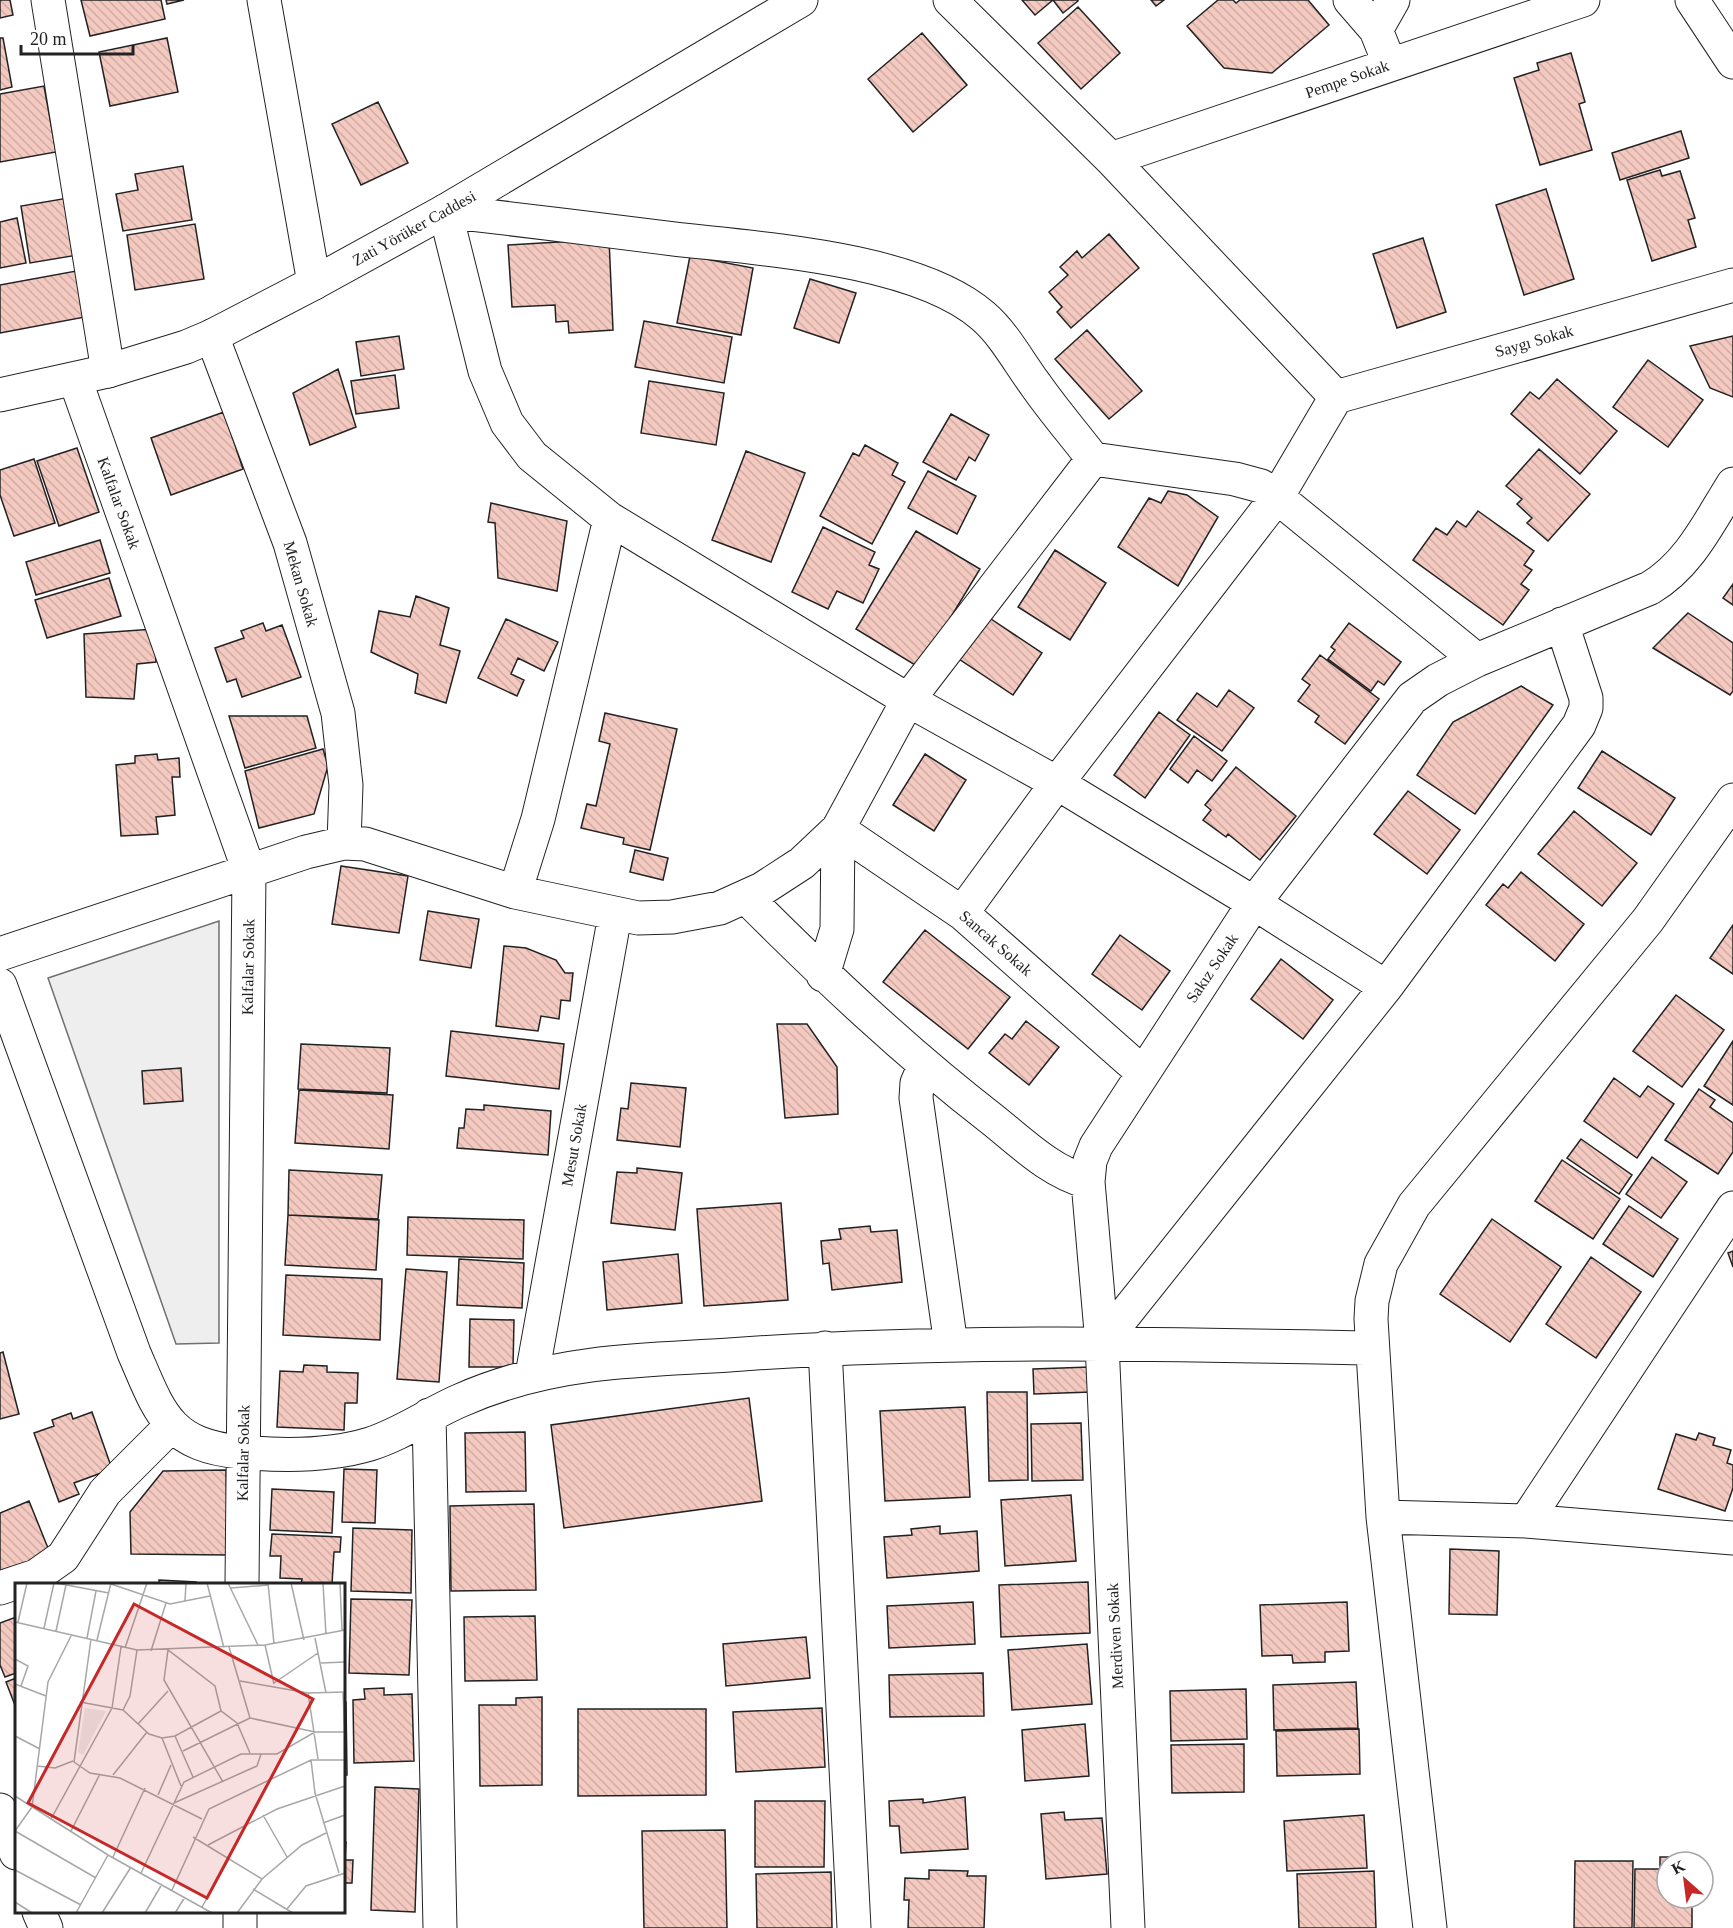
<svg xmlns="http://www.w3.org/2000/svg" width="1733" height="1928" viewBox="0 0 1733 1928" font-family="'Times New Roman',serif">
<style>
.park{fill:#eee;stroke:#6f6f6f;stroke-width:1.5}
.building{fill:url(#building-back-hatch);stroke:#222;stroke-width:1.5}
.lines{fill:none;stroke-linecap:round;stroke-linejoin:round}
.minor-casing{stroke:#222;stroke-width:35}
.secondary-casing{stroke:#222;stroke-width:35}
.minor{stroke:#fff;stroke-width:33}
.secondary{stroke:#fff;stroke-width:33}
.labels{text-anchor:middle;dominant-baseline:central;stroke-width:4.5;stroke-linejoin:round;paint-order:stroke}
.street-label{font-size:16px;fill:#222;stroke:#fff}
.inset-road{fill:none;stroke:#a7a7a7;stroke-width:1.5}
.view{fill:#c62828;fill-opacity:0.15;stroke:#c62828;stroke-width:3}
.inset-edge{fill:none;stroke:#222;stroke-width:3}
</style>
<defs>
<pattern id="building-back-hatch" width="6" height="6" patternUnits="userSpaceOnUse" patternTransform="scale(1.5)"><rect width="6" height="6" fill="#f3c9c0"/><path d="M-1 5l2 2M0 0l6 6M5-1l2 2" fill="none" stroke="#d0aca5"/></pattern>
</defs>
<rect width="100%" height="100%" fill="#fff"/>
<path class="park" d="M219,921V1343L176,1344L48,978Z"/>
<path class="building" d="M0,0H10L13,15L0,18Z
M81,0H161L165,19L90,36Z
M166,0H184L167,4Z
M1022,0H1078V1L1063,13L1053,0L1035,15Z
M1151,0H1164L1156,6Z
M1218,0H1233L1236,3L1240,0H1308L1329,25L1272,73L1224,68L1187,26Z
M1078,7L1120,53L1081,89L1038,43Z
M922,33L967,85L913,132L868,79Z
M0,38H3L12,87L0,90Z
M167,38L178,92L110,106L99,52Z
M1571,53L1585,102L1579,104L1592,150L1540,165L1514,78L1539,70L1537,63Z
M44,86L56,152L0,162V94Z
M378,102L408,163L361,185L332,124Z
M1681,131L1689,158L1620,180L1612,153Z
M183,166L192,220L123,231L116,194L138,190L135,174Z
M1660,170L1662,176L1680,171L1695,218L1688,220L1696,247L1652,261L1627,180Z
M1546,189L1574,279L1524,295L1496,205Z
M68,198L78,255L30,263L21,206Z
M17,218L26,263L0,268V222Z
M195,224L204,279L135,290L127,235Z
M1109,234L1139,268L1071,328L1057,312L1062,307L1049,292L1068,275L1060,267L1077,251L1082,258Z
M1423,238L1446,312L1397,328L1373,254Z
M609,239L613,330L569,333L568,321L556,322L555,305L512,307L508,245Z
M690,256L753,268L741,335L677,323Z
M76,271L85,317L0,333V285Z
M810,279L856,293L839,343L794,328Z
M644,321L732,337L724,383L635,367Z
M1087,330L1142,391L1109,419L1055,359Z
M399,336L404,369L361,376L356,342Z
M1733,336V397L1710,388L1690,346Z
M1648,360L1703,400L1668,447L1613,407Z
M338,369L356,427L310,445L293,393Z
M395,375L399,408L356,414L351,381Z
M1557,379L1617,431L1580,474L1511,414L1530,392L1539,399Z
M649,381L724,393L716,445L641,433Z
M224,412L243,469L171,495L151,438Z
M951,414L989,435L975,461L969,457L956,480L923,462Z
M865,445L898,463L892,475L905,482L872,544L820,516L853,453L859,456Z
M77,448L99,512L59,526L37,461Z
M1539,449L1590,494L1548,541L1527,523L1532,518L1517,504L1522,499L1506,486Z
M746,451L805,473L771,562L712,540Z
M34,459L55,523L14,536L0,495V470Z
M928,471L976,496L957,534L908,508Z
M1168,491L1187,495L1218,517L1178,586L1118,547L1149,498L1161,503Z
M491,503L567,521L557,591L498,578L495,523L488,522Z
M1478,511L1534,551L1524,565L1532,570L1521,584L1529,590L1503,625L1413,560L1436,528L1447,535L1457,521L1466,527Z
M823,527L875,552L869,565L879,569L863,603L837,591L828,609L792,592Z
M916,531L980,569L920,668L856,629Z
M100,540L110,573L36,595L26,562Z
M1055,550L1106,583L1070,640L1018,607Z
M109,578L121,616L47,638L35,600Z
M1733,584V605L1723,598Z
M416,596L449,608L440,645L460,651L446,703L415,693L418,674L371,652L379,611L410,617Z
M1688,613L1733,643V691L1730,695L1653,648Z
M985,615L1042,653L1013,695L956,657Z
M506,619L558,642L544,671L518,658L511,674L524,680L517,696L478,678Z
M263,623L266,631L282,625L301,677L242,697L236,679L227,682L215,648L244,638L241,631Z
M1349,623L1401,662L1384,685L1378,681L1371,691L1328,659L1335,650L1331,647Z
M154,629L156,662L137,664L134,699L86,697L84,634Z
M1320,655L1379,699L1345,744L1315,722L1319,716L1298,701L1310,685L1302,679Z
M1521,686L1553,705L1475,814L1417,775L1453,722Z
M1229,690L1254,708L1222,751L1177,720L1197,693L1217,707Z
M1159,712L1190,735L1145,798L1114,775Z
M605,713L677,729L650,850L623,844L624,838L581,828L587,804L596,806L610,744L599,741Z
M229,716H307L316,748L245,768Z
M1194,736L1227,761L1212,781L1197,770L1188,783L1170,769Z
M323,749L328,766L314,814L259,828L245,771Z
M1602,751L1675,798L1651,835L1578,788Z
M157,754L158,760L179,758L180,777H172L175,815L156,817L158,834L121,836L116,765L135,763V756Z
M925,754L966,780L934,831L893,805Z
M1236,767L1296,816L1260,860L1228,834L1226,837L1203,820L1211,810L1205,805Z
M1408,791L1460,830L1427,874L1374,834Z
M1574,811L1637,863L1602,906L1538,854Z
M635,850L668,858L663,880L630,872Z
M341,866L408,876L399,933L332,924Z
M1521,872L1584,924L1555,961L1486,905L1503,884L1508,888Z
M428,911L479,919L471,968L420,960Z
M1733,925V974L1710,958Z
M925,930L1010,997L968,1049L883,982Z
M1120,935L1170,971L1142,1010L1092,974Z
M504,946L526,948L556,960L565,973H573L570,1001L561,1000L559,1019L541,1016L538,1031L496,1026Z
M1281,959L1333,1000L1303,1039L1251,999Z
M1676,995L1724,1030L1682,1087L1633,1051Z
M1026,1021L1059,1047L1029,1085L989,1053L1005,1034L1012,1039Z
M777,1024H807L837,1067L838,1114L785,1118Z
M451,1031L564,1044L559,1089L446,1076Z
M1733,1041V1105L1704,1086Z
M301,1044L390,1048L387,1093L298,1089Z
M181,1068L183,1101L144,1104L142,1071Z
M1614,1078L1640,1097L1648,1086L1674,1104L1637,1158L1584,1121Z
M631,1083L686,1088L680,1147L617,1140L621,1108L628,1109Z
M1699,1089L1715,1100L1710,1107L1733,1123V1152L1718,1174L1665,1140Z
M299,1090L393,1095L389,1149L295,1143Z
M484,1105L551,1111L548,1155L457,1148L459,1128H464L466,1109L484,1110Z
M1581,1139L1632,1175L1619,1194L1567,1158Z
M1652,1157L1687,1182L1661,1218L1626,1194Z
M1562,1160L1620,1199L1593,1239L1535,1201Z
M637,1168L682,1173L675,1230L611,1223L617,1172L637,1173Z
M289,1170L382,1175L378,1219L288,1215Z
M781,1203L788,1300L704,1306L697,1209Z
M1629,1206L1678,1239L1653,1277L1603,1244Z
M288,1215L379,1220L376,1270L285,1265Z
M408,1217L524,1220L523,1259L407,1255Z
M1492,1219L1561,1267L1510,1342L1440,1294Z
M870,1226L871,1232L897,1230L902,1282L832,1290L829,1263L823,1264L821,1241L841,1239L839,1229Z
M1733,1251V1267L1728,1253Z
M678,1254L682,1303L607,1310L603,1262Z
M1591,1257L1641,1292L1596,1358L1546,1324Z
M459,1259L524,1263L522,1308L457,1305Z
M406,1269L447,1272L439,1382L397,1379Z
M286,1275L382,1279L380,1340L283,1335Z
M470,1319L514,1320L513,1367H469Z
M3,1352L19,1414L0,1419V1353Z
M304,1365L327,1366V1372L358,1373L357,1403H345L344,1430L277,1427L280,1371L303,1372Z
M1090,1367L1091,1392L1034,1394L1033,1369Z
M987,1392H1027L1028,1480L989,1481Z
M749,1398L762,1501L564,1528L551,1425Z
M965,1407L970,1497L885,1501L880,1411Z
M92,1412L112,1469L74,1483L79,1494L59,1502L34,1433L54,1426L52,1420L71,1413L73,1419Z
M1081,1423L1083,1480L1032,1481L1031,1424Z
M525,1432L526,1491L466,1492L465,1433Z
M1699,1433L1715,1438L1713,1445L1731,1450L1727,1463L1733,1465V1488L1725,1511L1658,1489L1676,1434L1696,1440Z
M344,1469L377,1470L375,1523L342,1522Z
M226,1470L228,1555L131,1554L130,1512L163,1471Z
M272,1489L334,1492L332,1533L270,1530Z
M1071,1495L1076,1561L1005,1566L1001,1500Z
M29,1501L50,1553L0,1574V1513Z
M534,1504L536,1590L451,1591L450,1506Z
M940,1526V1534L977,1531L979,1571L887,1578L884,1537L912,1535L911,1529Z
M353,1528L412,1530L411,1593L351,1591Z
M272,1534L341,1537L340,1552H334L332,1584H301L302,1579L280,1578L281,1556H270Z
M1450,1549L1499,1551L1497,1615L1449,1614Z
M159,1580L196,1582V1584H159Z
M1088,1582L1090,1633L1001,1637L999,1585Z
M351,1599L412,1600L409,1675L349,1673Z
M973,1602L975,1644L889,1648L887,1606Z
M1347,1602L1349,1651L1325,1652V1662L1293,1663L1292,1655L1262,1656L1260,1605Z
M535,1616L537,1680L465,1681L464,1617Z
M16,1617V1673L5,1677L0,1665V1623Z
M806,1637L810,1678L726,1686L723,1644Z
M1087,1644L1092,1704L1012,1710L1008,1650Z
M983,1673L984,1716L890,1717L889,1675Z
M16,1678V1708L6,1682Z
M1356,1682L1358,1728L1274,1730L1273,1685Z
M384,1688V1695L412,1694L414,1761L354,1763L353,1700L365,1699L364,1689Z
M1246,1689L1247,1739L1171,1741L1170,1691Z
M542,1697V1785L480,1786L479,1705H516V1698Z
M344,1702H346L347,1775H344Z
M822,1708L825,1767L736,1772L733,1712Z
M578,1709H706V1795L578,1796Z
M1085,1724L1089,1776L1025,1781L1022,1730Z
M1359,1729L1360,1774L1277,1776L1276,1731Z
M1244,1744V1792L1172,1793L1171,1745Z
M375,1787L419,1789L415,1912L371,1910Z
M965,1797L968,1849L901,1853L899,1826H890L889,1801L923,1799V1803Z
M755,1801H825L824,1867H755Z
M1064,1812L1065,1820L1102,1818L1107,1874L1046,1879L1041,1814Z
M1364,1815L1367,1868L1287,1871L1284,1821Z
M725,1830L727,1928H644L642,1831Z
M344,1842H346L345,1860H353L352,1883H344Z
M1660,1857H1683V1862H1667V1898H1692V1928H1634L1635,1869H1660Z
M1575,1861H1633L1632,1928H1574Z
M929,1870L968,1871L967,1876H986L984,1928H908L909,1900H904L905,1878L929,1879Z
M1374,1871L1376,1928H1299L1297,1874Z
M831,1872L832,1928H757L756,1874Z"/>
<g class="lines">
<defs>
<path id="minor" d="M48,0L108,371
M264,0L314,283
M950,0L1111,159L1336,397
M1350,0L1376,30L1390,65
M1692,0L1733,62
M1376,30L1393,0
M1111,159L1583,0
M212,336L290,543L338,713L346,785L344,843
M75,379L249,871L242,1584
M1336,397L1733,285
M1093,459C1074,434 1053,410 1035,384C1018,361 1004,334 983,316C916,258 761,249 674,239C598,229 521,220 445,211L485,371L507,423L532,456L610,519L908,700L1057,783L1254,903L1386,987
M838,829L962,913L1142,1072
M515,892L538,819L610,519
M746,897C825,976 905,1052 993,1120C1023,1144 1051,1172 1088,1182
M962,913L1057,783L1277,497L1336,397
M0,954L306,852L344,843L365,844L515,892L638,918L672,917L720,908L762,889L802,863L838,829L908,700L1093,459L1235,479L1261,486L1277,497L1477,660
M823,975L837,929L838,829
M0,985L134,1353C160,1413 168,1445 240,1452C282,1456 330,1456 370,1444C402,1434 429,1414 459,1401C501,1382 546,1371 592,1365C637,1359 683,1358 729,1355C943,1339 1158,1344 1372,1348
M924,1067L917,1083L916,1098L951,1345
M1102,1343L1386,987L1579,725L1586,708V698L1562,624
M825,1348L854,1928
M532,1375L615,915
M429,1415L440,1928
M1383,1517L1526,1521L1733,1538
M1526,1521L1733,1208
M0,1588L36,1576L63,1557L105,1492L171,1426
M0,1810L16,1853
M39,1912L46,1928
M240,1928V1912
M1128,1928L1102,1343L1088,1182L1090,1161L1096,1146L1254,903L1412,698L1438,680L1477,660L1650,588C1690,564 1709,522 1733,484
M1430,1928L1383,1517L1371,1319L1372,1301L1381,1264L1414,1205L1648,920L1733,800"/>
<path id="secondary" d="M0,395L108,371L186,347L212,336L314,283L445,211L801,0"/>
</defs>
<use href="#minor" class="minor-casing"/>
<use href="#secondary" class="secondary-casing"/>
<use href="#minor" class="minor"/>
<use href="#secondary" class="secondary"/>
</g>
<g class="labels">
<g class="street-label">
<text transform="translate(1347 79) rotate(-19)">Pempe Sokak</text>
<text transform="translate(414 228) rotate(-29)">Zati Yörüker Caddesi</text>
<text transform="translate(1534 341) rotate(-16)">Saygı Sokak</text>
<text transform="translate(119 503) rotate(70)">Kalfalar Sokak</text>
<text transform="translate(301 584) rotate(74)">Mekan Sokak</text>
<text transform="translate(996 943) rotate(41)">Sancak Sokak</text>
<text transform="translate(248 967) rotate(-89)">Kalfalar Sokak</text>
<text transform="translate(1212 968) rotate(-56)">Sakız Sokak</text>
<text transform="translate(574 1145) rotate(-80)">Mesut Sokak</text>
<text transform="translate(243 1453) rotate(-89)">Kalfalar Sokak</text>
<text transform="translate(1115 1636) rotate(-93)">Merdiven Sokak</text>
</g>
</g>
<g transform="translate(15 1583)">
<rect width="330" height="330" fill="#fff"/>
<path d="M70,125L91,128L68,172L63,169Z" fill="#eee"/>
<path class="inset-road" d="M41,0L94,10M192,0L209,65M213,0L243,62M253,0L259,61M276,0L289,57M308,0L311,52M325,0L327,48M96,1L155,21L195,13M216,5L253,2M170,18L171,0M0,39L122,67L250,62L330,47M3,39L12,0M29,45L39,0M41,48L51,2M72,55L81,8M300,55L311,110M76,56L59,179L75,190L105,195L187,236M82,57L96,0M250,62L259,101M214,64L235,135M110,65L132,0M136,68L151,20M0,76L13,83L6,103M306,80L330,79M225,98L293,110L330,109M259,100L303,70M0,101L31,113M328,109L330,157M293,110L303,176M65,119L108,127L134,151L147,155L160,153L206,128L222,140L235,170M108,127L115,113L122,67M206,128L200,103L153,67L149,97L208,199M235,135L300,149H330M123,141L153,108M0,153L25,166M160,153L178,194M147,155L166,203M168,168L235,135M296,177L300,210L324,290M22,183L40,185L58,178M98,192L132,149M143,212L156,182M0,213L93,272L197,330M159,220L242,183L246,171M17,224L33,99L57,51M248,232L272,274M36,236L97,125L106,64M308,240L330,232M0,248L81,295M0,248L17,224M56,248L85,191M178,254L247,296M193,262L262,226L330,203M98,274L130,205M0,287L66,322M126,290L169,199L226,171H262L300,149M238,306L278,330M157,307L194,226L296,177H330M0,319L17,330M187,324L214,276M272,326L291,303L330,290M61,330L93,272M87,330L116,284M130,330L147,301M160,330L170,314M222,330L247,296L287,262L311,250"/>
<path class="view" d="M119,21L298,116L192,315L13,220Z"/>
<rect width="330" height="330" class="inset-edge"/>
</g>
<g transform="translate(1685 1880) rotate(332)"><circle r="28" fill="#ffffff" stroke="#a7a7a7" stroke-width="1.5"/>
<path d="M0-4.5L10 22L0 15L-10 22Z" fill="#c62828"/>
<text y="-9" font-size="16" font-weight="bold" text-anchor="middle" fill="#222222">K</text>
</g>
<path d="M21 45v9h112v-9" fill="none" stroke="#222222" stroke-width="3"/>
<text x="30" y="45" font-size="18" fill="#222222" stroke="#ffffff" stroke-width="4.5" paint-order="stroke">20 m</text>
</svg>
